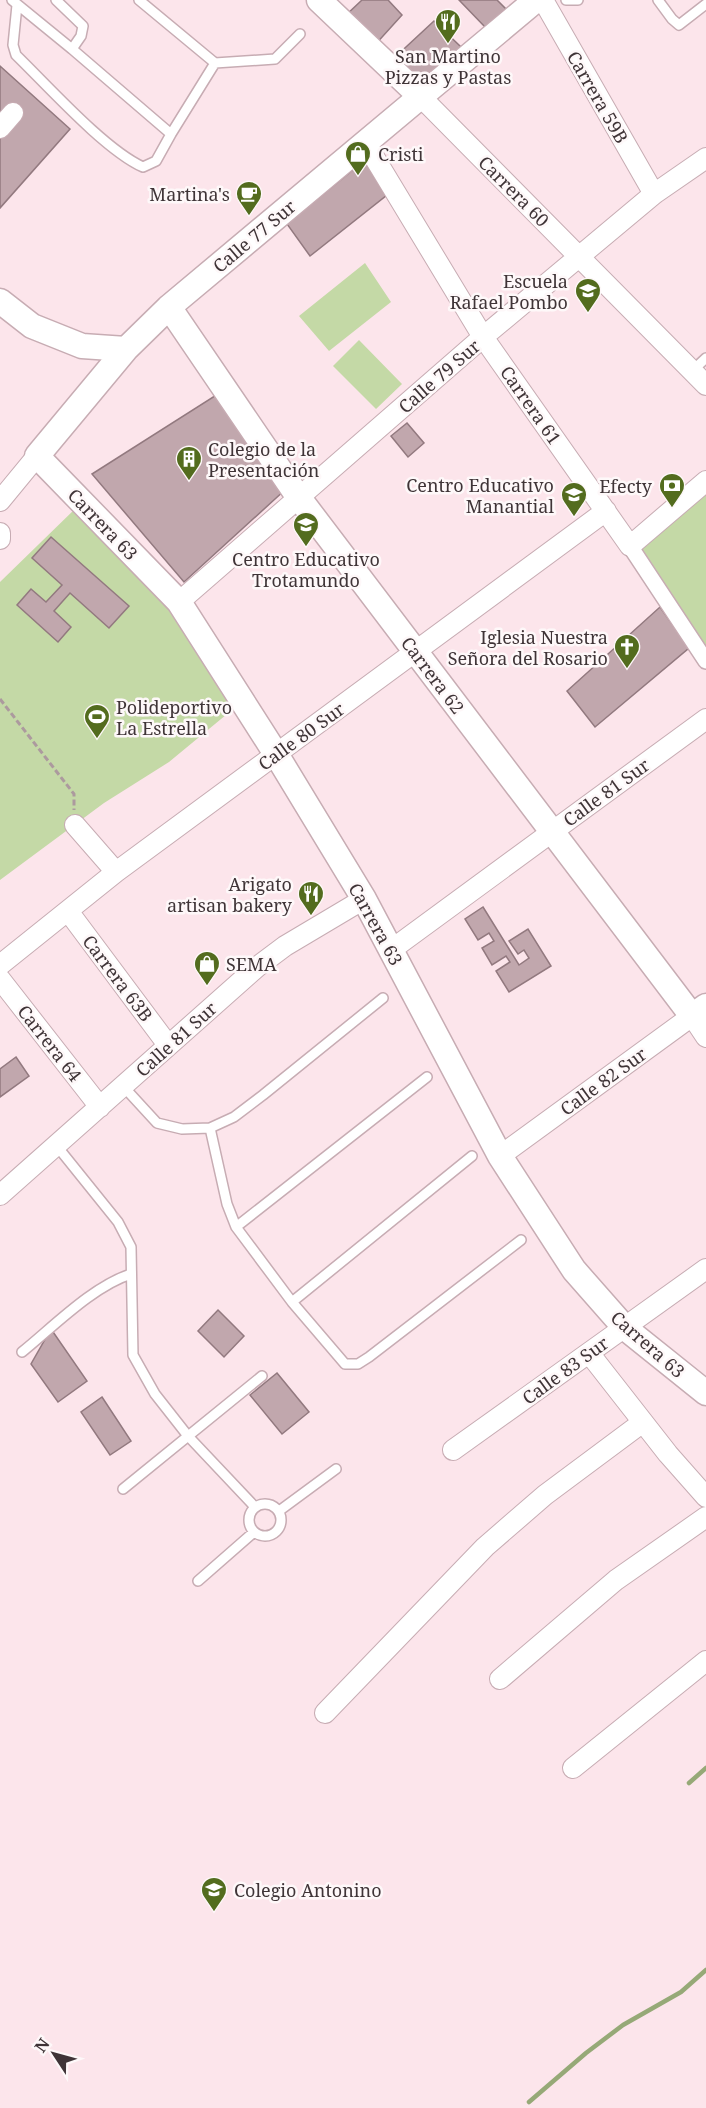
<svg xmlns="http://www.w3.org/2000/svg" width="706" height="2108" viewBox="0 0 706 2108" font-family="'Noto Serif',serif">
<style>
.green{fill:#c4d9a6}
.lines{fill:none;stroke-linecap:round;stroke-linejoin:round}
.stream{stroke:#96a977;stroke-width:4.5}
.building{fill:#c1a7ad;stroke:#92797f;stroke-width:1.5}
.service-casing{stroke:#c7acb3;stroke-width:12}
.pedestrian-casing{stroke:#c7acb3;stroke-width:18}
.minor-casing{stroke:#c7acb3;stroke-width:22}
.tertiary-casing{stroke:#c7acb3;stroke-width:27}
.path{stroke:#ac9a9e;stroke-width:3;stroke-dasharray:6 3;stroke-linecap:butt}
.service{stroke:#fff;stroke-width:9}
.pedestrian{stroke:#fff;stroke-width:15}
.minor{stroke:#fff;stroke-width:20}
.tertiary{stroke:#fff;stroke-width:24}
.labels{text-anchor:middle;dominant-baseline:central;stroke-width:5;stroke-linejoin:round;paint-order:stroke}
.poi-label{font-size:18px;fill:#3f3437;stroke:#fef8f9;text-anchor:end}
.street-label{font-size:18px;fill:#3f3437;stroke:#fef8f9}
</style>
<rect width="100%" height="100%" fill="#fce5eb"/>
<path class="green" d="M365,263L391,302L329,351L299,316Z
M359,340L402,384L376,409L333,366Z
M706,481V661L630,546Z
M77,507L170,610L238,705L169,762L104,803L0,880V582Z"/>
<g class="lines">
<path class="stream" d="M689,1783L706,1768
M529,2102L586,2053L623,2025L681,1992L706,1970"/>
</g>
<path class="building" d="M362,0H388L402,15L374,46L344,17Z
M459,0H497L506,9L485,27Z
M434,21L461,47L418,84L392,60Z
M0,66L70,129L0,208Z
M365,160L387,195L310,256L287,224Z
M221,392L286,489L184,582L92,474Z
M407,423L424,443L408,457L391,436Z
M51,537L129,606L109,628L70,593L54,611L71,627L58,642L17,605L31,589L46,602L62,585L32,558Z
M660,607L689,648L595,727L567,691Z
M483,907L519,965L529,958L524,950L518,954L509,941L528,929L551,966L509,992L496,971L510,962L506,956L492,965L482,948L494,941L489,933L478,940L465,919Z
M16,1057L29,1076L0,1097V1069Z
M218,1310L244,1336L224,1357L198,1331Z
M51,1329L87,1381L58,1402L31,1364Z
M277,1373L309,1412L282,1434L250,1395Z
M102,1397L131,1441L110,1455L81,1412Z"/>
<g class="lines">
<defs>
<path id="service" d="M12,0L72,49L81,36L83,26L56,0
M139,0L215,63L275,59L300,34
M566,0H578
M658,0L672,19L679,25L706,4
M17,5L13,45L16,55C48,86 105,150 143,167L156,161L171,134
M72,49L171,134L215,63
M692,371L706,358
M123,1086L157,1123L182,1129L210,1128L234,1117L263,1095L383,998
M210,1128L227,1204L236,1227L292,1302L345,1364H358L369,1357L521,1240
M56,1145L118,1222L131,1247L133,1355L155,1394L188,1436L255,1507
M236,1227L427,1077
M292,1302L472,1156
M22,1352C53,1327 93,1286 131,1274
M123,1489L262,1376
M249 1520a16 16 0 1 1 32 0a16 16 0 1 1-32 0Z
M279,1511L336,1469
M198,1581L254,1532"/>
<path id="pedestrian" d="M630,546L706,661"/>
<path id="minor" d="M543,0L654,194
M420,96L706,385
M0,128L13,113
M365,142L483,337L630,546L706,481
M0,501L37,456
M0,533V539
M179,602L483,337L654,194L706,158
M75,825L116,872
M68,911L168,1045
M391,950L706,719
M0,965L116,872L606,511
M0,979L100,1107
M500,1156L692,1016L706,1037
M0,1195L257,967L285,946L364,899
M589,1353L668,1454L706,1497
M453,1450L706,1269
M500,1679L616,1580L706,1517
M325,1713L485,1547L545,1495L643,1422
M573,1768L706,1661"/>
<path id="tertiary" d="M319,0L420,96
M536,0L169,307L126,349L37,456L179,602L276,754L364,899L500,1156L574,1270L625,1328L706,1393
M0,301L32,326L82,346L126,349
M169,307L299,498L692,1016L706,1006"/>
</defs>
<use href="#service" class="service-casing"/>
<use href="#pedestrian" class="pedestrian-casing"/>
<use href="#minor" class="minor-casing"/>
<use href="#tertiary" class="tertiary-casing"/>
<path class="path" d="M0,699L74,794V810"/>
<use href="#service" class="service"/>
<use href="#pedestrian" class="pedestrian"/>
<use href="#minor" class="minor"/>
<use href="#tertiary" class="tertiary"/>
</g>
<defs>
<symbol id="restaurant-pin" viewBox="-11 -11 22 30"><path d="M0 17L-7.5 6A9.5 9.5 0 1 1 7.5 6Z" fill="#536c1e" stroke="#fef8f9"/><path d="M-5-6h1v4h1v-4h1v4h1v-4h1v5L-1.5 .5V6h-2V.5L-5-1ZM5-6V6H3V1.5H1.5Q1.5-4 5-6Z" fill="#fff"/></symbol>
<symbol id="shop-pin" viewBox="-11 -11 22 30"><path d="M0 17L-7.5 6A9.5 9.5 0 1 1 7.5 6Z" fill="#536c1e" stroke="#fef8f9"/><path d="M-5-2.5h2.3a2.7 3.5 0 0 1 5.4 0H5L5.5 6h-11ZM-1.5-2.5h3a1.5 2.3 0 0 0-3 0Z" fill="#fff"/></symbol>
<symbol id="cafe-pin" viewBox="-11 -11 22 30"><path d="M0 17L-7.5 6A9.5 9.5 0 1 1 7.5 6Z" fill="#536c1e" stroke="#fef8f9"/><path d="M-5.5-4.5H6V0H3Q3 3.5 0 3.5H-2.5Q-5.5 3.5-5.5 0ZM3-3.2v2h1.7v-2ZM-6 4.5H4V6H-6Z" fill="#fff"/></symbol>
<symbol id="school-pin" viewBox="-11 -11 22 30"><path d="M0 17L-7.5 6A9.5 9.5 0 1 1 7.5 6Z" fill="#536c1e" stroke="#fef8f9"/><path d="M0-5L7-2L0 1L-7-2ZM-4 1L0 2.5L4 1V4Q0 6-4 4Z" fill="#fff"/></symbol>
<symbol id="building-pin" viewBox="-11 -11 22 30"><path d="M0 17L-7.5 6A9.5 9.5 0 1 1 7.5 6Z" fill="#536c1e" stroke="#fef8f9"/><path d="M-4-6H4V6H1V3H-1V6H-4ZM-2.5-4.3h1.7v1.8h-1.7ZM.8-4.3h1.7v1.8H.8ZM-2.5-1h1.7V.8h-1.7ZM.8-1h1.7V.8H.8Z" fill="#fff"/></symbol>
<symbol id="bank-pin" viewBox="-11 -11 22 30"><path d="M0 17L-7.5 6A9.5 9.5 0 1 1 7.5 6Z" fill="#536c1e" stroke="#fef8f9"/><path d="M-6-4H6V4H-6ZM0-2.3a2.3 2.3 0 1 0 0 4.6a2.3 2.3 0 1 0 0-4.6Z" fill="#fff"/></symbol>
<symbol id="church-pin" viewBox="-11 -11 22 30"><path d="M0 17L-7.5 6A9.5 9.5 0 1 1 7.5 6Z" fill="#536c1e" stroke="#fef8f9"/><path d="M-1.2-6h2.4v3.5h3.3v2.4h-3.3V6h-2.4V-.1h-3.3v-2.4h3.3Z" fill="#fff"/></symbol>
<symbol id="stadium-pin" viewBox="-11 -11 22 30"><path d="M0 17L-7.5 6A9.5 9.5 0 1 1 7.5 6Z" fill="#536c1e" stroke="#fef8f9"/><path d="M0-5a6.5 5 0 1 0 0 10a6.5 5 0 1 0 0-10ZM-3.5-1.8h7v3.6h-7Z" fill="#fff"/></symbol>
</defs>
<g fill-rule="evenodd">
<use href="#restaurant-pin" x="433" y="7" width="30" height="40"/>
<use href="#shop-pin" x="343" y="139" width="30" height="40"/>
<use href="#cafe-pin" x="234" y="179" width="30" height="40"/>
<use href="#school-pin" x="573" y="276" width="30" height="40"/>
<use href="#building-pin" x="174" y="444" width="30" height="40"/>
<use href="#bank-pin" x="657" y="471" width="30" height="40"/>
<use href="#school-pin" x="559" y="480" width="30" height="40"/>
<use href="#school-pin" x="291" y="510" width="30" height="40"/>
<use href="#church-pin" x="612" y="632" width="30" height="40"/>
<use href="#stadium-pin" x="82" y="702" width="30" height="40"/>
<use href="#restaurant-pin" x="296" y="879" width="30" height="40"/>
<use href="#shop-pin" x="192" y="949" width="30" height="40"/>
<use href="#school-pin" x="199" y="1875" width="30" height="40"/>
</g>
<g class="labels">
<g class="poi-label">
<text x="448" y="56" text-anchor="middle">San Martino<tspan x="448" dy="21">Pizzas y Pastas</tspan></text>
<text x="378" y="154" text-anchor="start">Cristi</text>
<text x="230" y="194">Martina's</text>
<text x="568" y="281">Escuela<tspan x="568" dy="21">Rafael Pombo</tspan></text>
<text x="208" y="449" text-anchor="start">Colegio de la<tspan x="208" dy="21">Presentación</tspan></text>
<text x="554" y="485">Centro Educativo<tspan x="554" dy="21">Manantial</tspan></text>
<text x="652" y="486">Efecty</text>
<text x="306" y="559" text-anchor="middle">Centro Educativo<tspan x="306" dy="21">Trotamundo</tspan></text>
<text x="608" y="637">Iglesia Nuestra<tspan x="608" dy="21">Señora del Rosario</tspan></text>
<text x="116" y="707" text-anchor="start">Polideportivo<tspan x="116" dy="21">La Estrella</tspan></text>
<text x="292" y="884">Arigato<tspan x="292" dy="21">artisan bakery</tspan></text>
<text x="226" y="964" text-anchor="start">SEMA</text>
<text x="234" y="1890" text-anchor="start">Colegio Antonino</text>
</g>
<g class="street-label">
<text transform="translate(598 97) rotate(60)">Carrera 59B</text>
<text transform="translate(514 191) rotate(45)">Carrera 60</text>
<text transform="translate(254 236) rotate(-40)">Calle 77 Sur</text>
<text transform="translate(439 376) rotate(-41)">Calle 79 Sur</text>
<text transform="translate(531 405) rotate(55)">Carrera 61</text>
<text transform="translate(103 524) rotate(46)">Carrera 63</text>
<text transform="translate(433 675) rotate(53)">Carrera 62</text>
<text transform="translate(301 736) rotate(-36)">Calle 80 Sur</text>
<text transform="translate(606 792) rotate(-36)">Calle 81 Sur</text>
<text transform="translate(376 924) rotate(61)">Carrera 63</text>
<text transform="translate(118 978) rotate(53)">Carrera 63B</text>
<text transform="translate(176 1039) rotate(-42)">Calle 81 Sur</text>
<text transform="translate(50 1043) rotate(52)">Carrera 64</text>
<text transform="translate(603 1081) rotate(-36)">Calle 82 Sur</text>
<text transform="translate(648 1344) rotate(41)">Carrera 63</text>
<text transform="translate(565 1370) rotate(-36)">Calle 83 Sur</text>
</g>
</g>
<g transform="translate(54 2054) rotate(306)" stroke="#fef8f9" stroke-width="4.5" paint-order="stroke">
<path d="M0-4.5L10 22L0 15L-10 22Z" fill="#3f3437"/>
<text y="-9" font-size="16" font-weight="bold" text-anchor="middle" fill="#3f3437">N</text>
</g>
</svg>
